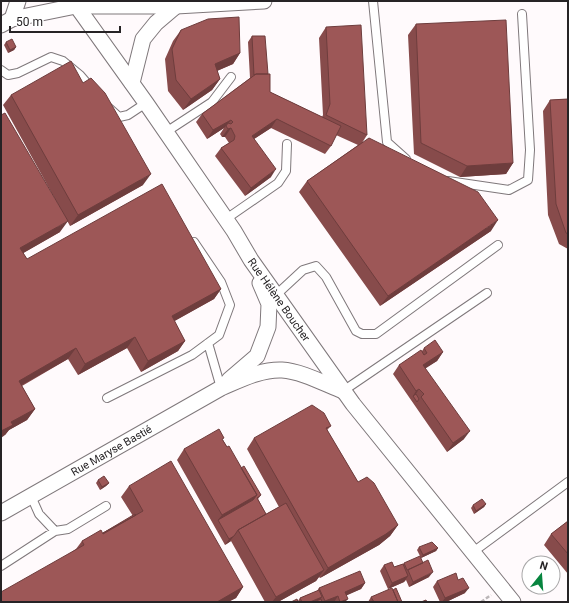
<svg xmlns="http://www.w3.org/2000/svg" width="569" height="603" viewBox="0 0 569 603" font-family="Roboto,sans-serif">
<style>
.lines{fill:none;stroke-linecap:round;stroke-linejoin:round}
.service-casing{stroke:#7f787b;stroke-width:10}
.minor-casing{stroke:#7f787b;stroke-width:17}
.path{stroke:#bbb6b8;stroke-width:2.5;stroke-dasharray:4 2;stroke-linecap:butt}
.service{stroke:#fff;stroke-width:8}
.minor{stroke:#fff;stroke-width:15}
.wall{fill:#874b4b}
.shaded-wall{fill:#6e3d3d}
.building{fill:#9d5757;stroke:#6e3d3d}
.labels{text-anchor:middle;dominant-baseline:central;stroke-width:4;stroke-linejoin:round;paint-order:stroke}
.street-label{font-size:11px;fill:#262325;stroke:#fff}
</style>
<rect width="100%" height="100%" fill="#fffafc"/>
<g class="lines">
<defs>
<path id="service" d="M373,1L387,142L406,159
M1,70L8,75L18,73L51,57L63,61L80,75L92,89
M109,108L119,117L128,115L146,103
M166,132L212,102L231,77
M448,181L509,190L528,180L530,150L522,14
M226,219L278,183L286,171L287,144
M276,295L303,270L316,266L326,277L356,331L362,334H376L498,245
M208,343L221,388
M343,391L487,293
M107,398L192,355L219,335L230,305L221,282L194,242
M31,496L39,514L55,531L68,529L106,506
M473,552L568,482
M1,566L55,531"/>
<g id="minor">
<path id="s1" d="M73,1L146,103L234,231L251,260L353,404L513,602"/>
<path d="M12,19L18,1"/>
<path d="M1,25L12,19L76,6H176L264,1"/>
<path d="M132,83L143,39L156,23L176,6"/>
<path d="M229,380L257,356L268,327L269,304L260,283"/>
<path id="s2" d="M1,513L221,388C240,380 261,369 282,370C301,371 325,384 343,391"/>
</g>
</defs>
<use href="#service" class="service-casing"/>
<use href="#minor" class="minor-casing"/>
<path class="path" d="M481,602L491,595"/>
<use href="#service" class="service"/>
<use href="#minor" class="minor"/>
</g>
<path class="wall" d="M416,24L513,163L506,174L460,177L414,154L408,35Z
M326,27L367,135L362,143L491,231L380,306L299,192L307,181L358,145L336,135L331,146L325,154L271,128L254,139L271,177L245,196L215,156L221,148L229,143L225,137H222L220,134L224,128L207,139L196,122L202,114L250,78L248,42L252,36L268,74L270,92L322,117L323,115L319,38Z
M181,30L240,53L233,64L217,71L220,79L212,90L183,110L168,91L165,59L173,41Z
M6,42L16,47L14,50L8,53L4,45Z
M83,83L143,185L70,226L3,105L11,95Z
M568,99V249L559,244L548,215L543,111L550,100Z
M1,115L60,232L23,253L27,259L221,289L214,299L174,321L185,341L178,351L141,372L127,348L78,375L68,359L22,386L35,409L27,420L9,430L5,435Z
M424,348L443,352L437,361L425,368L464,439L447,452L393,374L399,365L422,351Z
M331,426L327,430L358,482L398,525L390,536L379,545L320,578L319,577L316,581L278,602H265L231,541L225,545L177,460L184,449L223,440L227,447L261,495L258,499L266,514L279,507L247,449L254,438Z
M98,480L109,483L106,486L100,490L96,483Z
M129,486L243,587L236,598L228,602H1L76,549L82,541L103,533L133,516L121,497Z
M486,504L484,507L474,514L471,508L473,505Z
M568,521V574L544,545L551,534Z
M419,547L438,548L436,551L421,558L417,550Z
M404,563L429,577L409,587L406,580L404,582L388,589L380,571L384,565L394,567L403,564Z
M458,580L465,593L446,602H440L433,587L437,581Z
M365,583L361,589L346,595L345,602H291L298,601L300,598L317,591L319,588Z
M393,590L402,602H368L371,597Z"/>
<path class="shaded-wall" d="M16,47L14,50L8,53L10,50Z
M240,53L233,64L207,75L215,64Z
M220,79L212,90L183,110L191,99Z
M277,119L271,128L246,144L252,136Z
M231,120L224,128L207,139L213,130Z
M231,128L225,137H222L228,129Z
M513,163L506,174L460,177L467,166Z
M276,169L271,177L245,196L251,188Z
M151,174L143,185L70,226L78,215Z
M498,220L491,231L380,306L388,296Z
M68,221L60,232L13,259L20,248Z
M221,289L214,299L164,327L172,316Z
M135,337L127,348L78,375L85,364Z
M185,341L178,351L141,372L148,361Z
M76,348L68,359L11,391L19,381Z
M443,352L437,361L417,374L423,365Z
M419,389L414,397L413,396L416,391Z
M35,409L27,420L9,430L5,435L1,438V431L11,422Z
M470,431L464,439L447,452L453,443Z
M109,483L106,486L100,490L102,487Z
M257,495L249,506L218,520L222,515Z
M486,504L484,507L474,514L476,511Z
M398,525L390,536L379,545L320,578L328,568Z
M234,536L230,541H231L225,545L229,539Z
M438,548L436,551L421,558L423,555Z
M324,570L316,581L278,602H272L276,597Z
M433,572L429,577L409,587L413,582Z
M408,576L404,582L388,589L392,583Z
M365,583L361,589L341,598L345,592Z
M243,587L236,598L228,602H217Z
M469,588L465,593L446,602H442L445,598Z
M338,596L334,602H325V601Z
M322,597L318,602H310Z
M348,599L345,602H340Z"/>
<path class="building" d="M239,17L240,53L215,64L220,79L191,99L176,80L172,49L181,30L208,19Z
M506,20L513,163L467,166L421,143L416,24Z
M361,25L367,135L326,115L330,104L326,27Z
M252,36H265L268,74H256L254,75Z
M12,39L16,47L10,50L6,42Z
M71,61L83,83L91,78L105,93L151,174L78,215L11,95Z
M256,74H270V92L341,126L331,146L277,119L252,136L276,169L251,188L221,148L234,140L235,136L231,128L228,129L226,126L228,123L231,124L233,122L231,120L213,130L202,114Z
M568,99V234L566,233L556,204L550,100Z
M5,113L68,221L20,248L27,259L162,184L221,289L172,316L185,341L148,361L135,337L85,364L76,348L19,381L35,409L11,422L13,425L1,431V115Z
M369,138L478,192L498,220L388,296L307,181Z
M435,340L443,352L423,365L470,431L453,443L421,397L424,394L419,389L416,391L399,365L421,350L424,355L427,353L424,348Z
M416,394L419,399L417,402L413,396Z
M312,405L324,413L331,426L326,428L358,482L367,477L374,483L398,525L386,534L328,568L254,438Z
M219,429L224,438L222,439L227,447L229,446L257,495L222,515L184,449Z
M171,461L243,587L217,602H1V592L84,545L82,541L101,530L103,534L143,511L129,486Z
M244,466L261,495L257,498L266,514L238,530L234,536L229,539L218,520L253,500L257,495L241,468Z
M104,476L109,483L102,487L98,480Z
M482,499L486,504L476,511L473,505Z
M286,503L324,570L276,597L238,530Z
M135,514L136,515L103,533Z
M568,521V554L551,534Z
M432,542L438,548L423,555L419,547Z
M420,556L423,563L407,570L404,563Z
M428,560L433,572L413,582L408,570Z
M392,562L394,567L403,564L408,576L392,583L384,565Z
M360,571L365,583L345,592L348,599L340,602L338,596L325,601L319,588Z
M456,573L458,580L463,578L469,588L445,598L437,581Z
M392,588L398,602H374L371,597Z
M396,588L402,602H398L393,590Z
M319,590L322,597L310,602H302L300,598Z
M297,599L298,602H291Z
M321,599L322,602H314Z
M426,600L427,602H421Z"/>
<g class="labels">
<g class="street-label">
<text stroke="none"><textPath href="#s1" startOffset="363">Rue Hélène Boucher</textPath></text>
<text stroke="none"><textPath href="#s2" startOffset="127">Rue Maryse Bastié</textPath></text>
</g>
</g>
<rect width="569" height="603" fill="none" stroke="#262325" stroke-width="4"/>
<g transform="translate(541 575) rotate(17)"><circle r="19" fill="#ffffff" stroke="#a8a7a8"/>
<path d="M0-3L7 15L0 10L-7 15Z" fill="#07853f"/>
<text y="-6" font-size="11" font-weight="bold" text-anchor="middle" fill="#262325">N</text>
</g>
<path d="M10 26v6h110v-6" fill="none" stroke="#262325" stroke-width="2"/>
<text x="16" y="26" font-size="12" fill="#262325" stroke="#ffffff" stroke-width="3" paint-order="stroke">50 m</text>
</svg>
